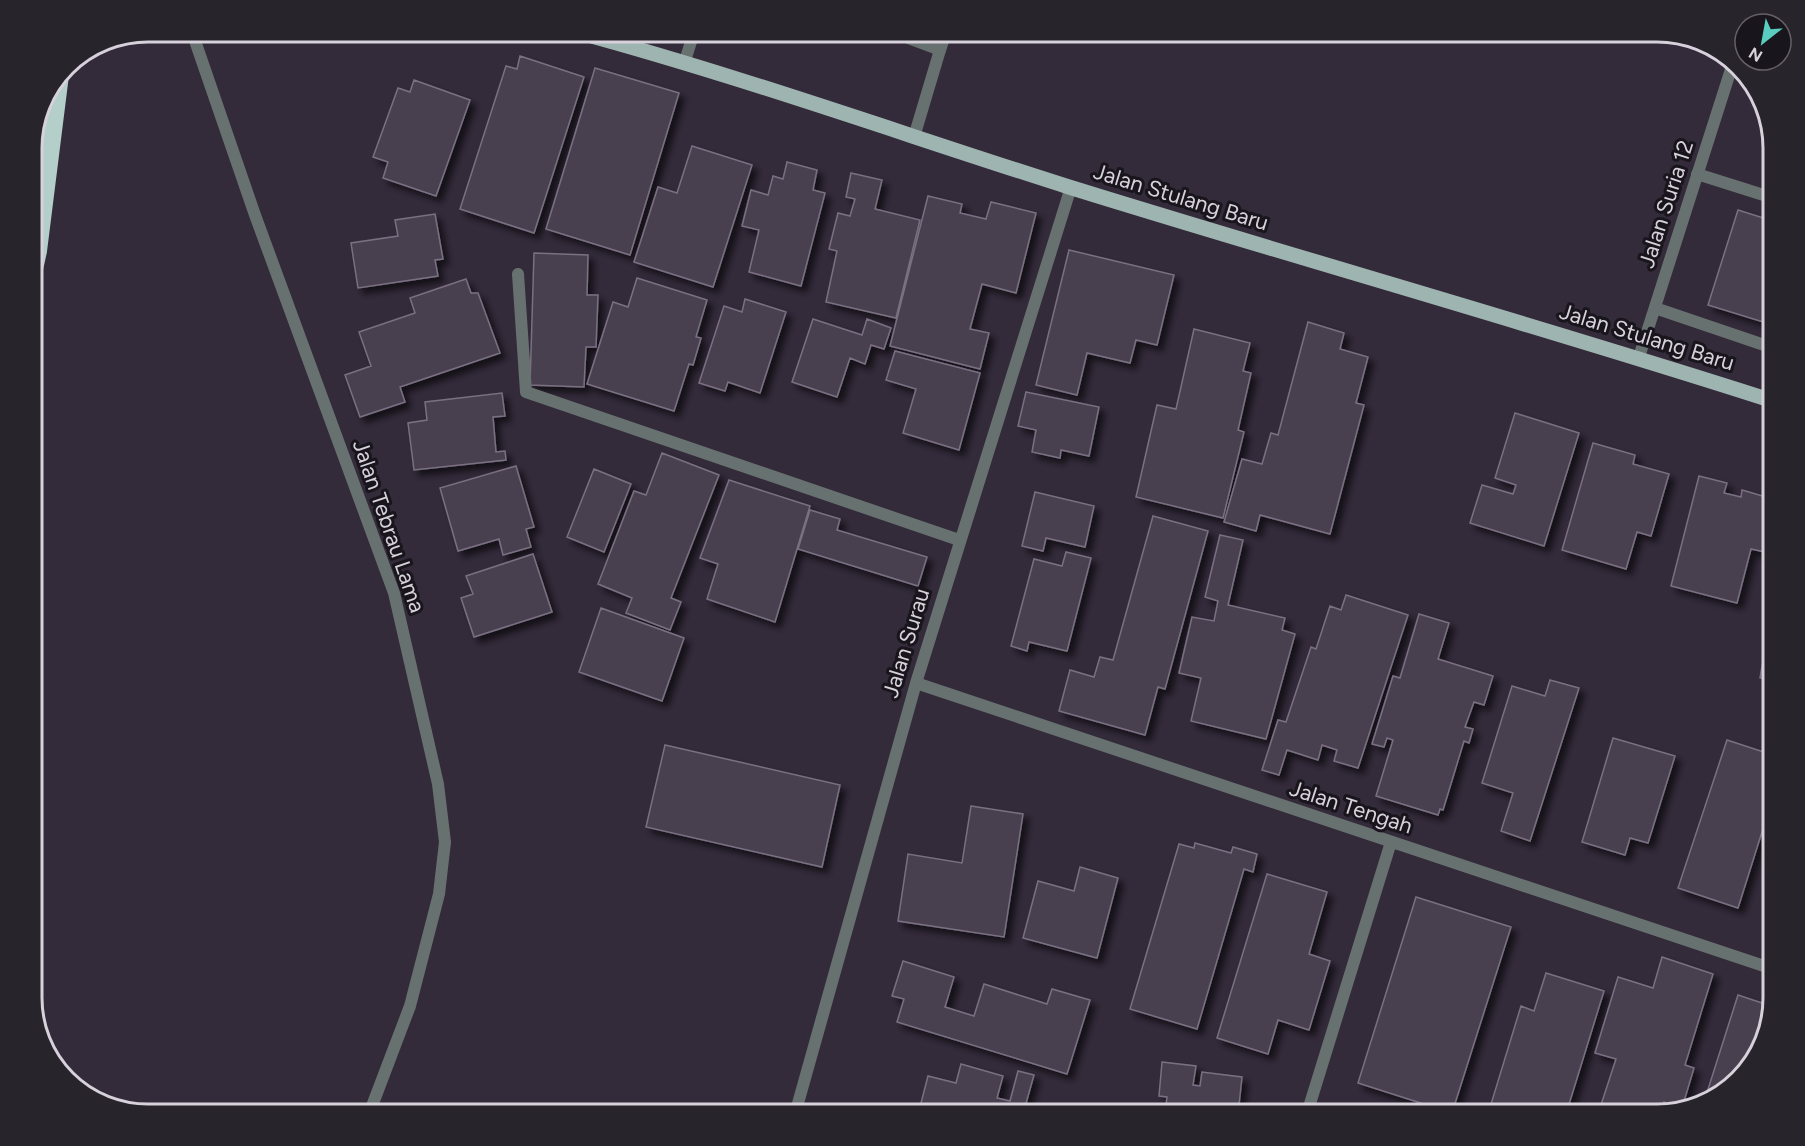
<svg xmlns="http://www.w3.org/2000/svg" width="1805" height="1146" viewBox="0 0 1805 1146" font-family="Figtree,sans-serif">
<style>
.building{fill:#493f50;stroke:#7a7082;stroke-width:1.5;filter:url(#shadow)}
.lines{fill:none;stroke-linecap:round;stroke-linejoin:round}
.lane{stroke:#67716f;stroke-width:12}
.street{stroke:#67716f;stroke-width:12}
.primary{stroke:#9eb4b0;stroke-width:15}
.highway{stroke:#b4cfca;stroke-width:18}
.labels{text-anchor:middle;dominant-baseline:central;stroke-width:6;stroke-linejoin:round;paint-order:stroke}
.street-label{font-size:22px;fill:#d7d1db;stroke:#19151c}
.rim{fill:none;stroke:#d7d1db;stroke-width:3}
</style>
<defs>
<filter id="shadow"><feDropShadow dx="5.5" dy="5.5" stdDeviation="3" flood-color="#0009"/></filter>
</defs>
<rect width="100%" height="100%" fill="#332a3a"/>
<path class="building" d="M520,56L584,77L534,233L460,209L506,66L517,69Z
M595,68L679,93L630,255L546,229Z
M414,80L470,100L436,196L383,178L388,162L373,157L398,88L410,92Z
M692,146L752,165L713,287L634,262L658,187L677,193Z
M1773,152V190L1763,187Z
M787,162L817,170L813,190L825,193L801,286L749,272L759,230L742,226L751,190L768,195L773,176L783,179Z
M851,173L882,180L875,209L920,220L896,318L826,302L837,251L829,249L838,213L850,216L855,199L846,197Z
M928,196L962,204L960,213L986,219L991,202L1036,213L1016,293L982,284L970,329L989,333L980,369L890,346Z
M1738,210L1773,221V325L1708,305Z
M435,214L443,259L435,260L438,276L358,288L351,243L398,236L395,220Z
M1069,250L1174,275L1157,345L1136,340L1130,363L1087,353L1077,395L1036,385Z
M534,253L588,255L587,295H598L596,347H586L584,387L530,385Z
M637,278L707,300L696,337L701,338L693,365L689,364L674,411L587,384L613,302L628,307Z
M466,279L471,293H478L500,353L400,387L405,402L360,417L345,375L371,366L359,332L415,313L410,298Z
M745,299L786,312L760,393L728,382L725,391L699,383L724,306L742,312Z
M813,319L862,335L867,319L891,328L884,349L871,345L865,364L850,358L837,397L792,382Z
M1308,322L1344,333L1340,349L1368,357L1356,403L1364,405L1330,534L1260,515L1256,531L1224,522L1242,459L1262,464L1271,433L1278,435Z
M1194,329L1250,343L1243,371L1251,373L1238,430L1244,432L1223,518L1136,497L1157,405L1176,409Z
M895,351L980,373L959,450L903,433L916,389L886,380Z
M1026,392L1099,407L1089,456L1061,450L1060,458L1032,452L1036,430L1018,426Z
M502,393L505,416L493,417L496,452L505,451L506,460L414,470L408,423L427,420L425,402Z
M1515,413L1579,433L1544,546L1470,523L1482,485L1513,494L1516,485L1495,478Z
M1593,443L1635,455L1633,464L1669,474L1651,536L1637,532L1626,569L1562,550Z
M662,453L719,475L671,598L681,602L670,630L626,613L632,598L598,584L634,491L646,495Z
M516,466L534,527L526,529L531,547L503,555L499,539L458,551L440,488Z
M594,469L631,484L604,552L567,537Z
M1699,476L1727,483L1724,493L1741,497L1742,490L1773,499V518L1765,552L1751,549L1737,603L1671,586Z
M729,480L810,506L775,622L707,599L718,564L700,558Z
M1035,492L1094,506L1085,547L1046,538L1043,551L1022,546Z
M810,510L840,519L837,530L927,557L918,586L798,549Z
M1153,516L1208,531L1165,689L1158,687L1145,735L1059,711L1070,670L1094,677L1100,657L1113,660Z
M1220,535L1243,540L1228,605L1285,618L1282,630L1295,634L1266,739L1191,721L1201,678L1179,673L1192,617L1214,621L1218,601L1205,597Z
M1066,552L1091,558L1067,651L1029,642L1027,651L1011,646L1034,559L1062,566Z
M533,554L552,612L474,637L461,598L473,594L466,576Z
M1346,595L1408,615L1358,768L1334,761L1337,750L1322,745L1318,760L1287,750L1279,775L1262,770L1278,720L1286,722L1311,647L1316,649L1330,606L1341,610Z
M1773,605V680L1760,678Z
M601,608L684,638L662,701L579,672Z
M1419,614L1449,623L1438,659L1493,676L1484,705L1474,702L1465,727L1473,729L1469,743L1464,741L1443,810L1440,809L1438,815L1376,796L1393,740L1387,738L1384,747L1372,744L1393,676L1400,678Z
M1550,680L1579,688L1530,841L1501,831L1513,793L1482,783L1512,686L1545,696Z
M1613,738L1675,756L1648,843L1630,838L1625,855L1582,842Z
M1727,740L1773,755V797L1738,908L1678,888Z
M665,745L840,785L822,867L646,827Z
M971,806L1023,814L1004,937L898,921L908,854L962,863Z
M1195,843L1231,853L1233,847L1257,854L1253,872L1244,869L1197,1029L1130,1009L1179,844L1194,848Z
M1080,867L1118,878L1097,958L1023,938L1038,881L1074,891Z
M1267,874L1327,892L1309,954L1330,961L1309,1030L1278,1020L1268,1054L1217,1038Z
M1416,897L1511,927L1452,1113L1358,1083Z
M1662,957L1713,974L1685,1065L1694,1068L1682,1108L1664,1102L1661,1114H1598L1616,1059L1595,1053L1618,977L1653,988Z
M903,961L954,977L945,1007L974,1016L984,984L1047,1004L1052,989L1090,1000L1067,1074L897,1022L904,999L892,996Z
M1546,973L1604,991L1566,1114H1488L1521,1006L1534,1011Z
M1738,995L1771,1006L1754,1062L1715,1099L1704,1102Z
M1162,1062L1196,1066L1193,1085L1200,1086L1202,1072L1242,1077L1238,1114H1165L1167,1097L1159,1096Z
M961,1064L1003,1076L997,1098L1010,1101L1018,1071L1034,1075L1023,1114H950L920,1107L928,1076L956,1083Z"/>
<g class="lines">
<path class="lane" d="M940,50L946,32
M1697,174L1773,198"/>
<path class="street" d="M192,32L255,215L394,593L438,784L445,842L439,894L410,1006L369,1114
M892,32L940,50L914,137
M685,61L694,32
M518,274L526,392L959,540
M1655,308L1773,348
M1639,357L1733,63
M916,683L1773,969
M795,1114L916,683L1071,187
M1295,1114L1309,1107
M1309,1114V1107L1391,842"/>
<path class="primary" d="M577,32C743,77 905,135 1069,187C1304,260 1540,326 1773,401"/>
<path class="highway" d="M32,278L38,251L60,75"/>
</g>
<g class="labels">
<g class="street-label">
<text transform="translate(1181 197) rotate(17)">Jalan Stulang Baru</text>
<text transform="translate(1666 204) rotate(-72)">Jalan Suria 12</text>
<text transform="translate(1647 337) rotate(17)">Jalan Stulang Baru</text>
<text transform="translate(389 526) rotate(71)">Jalan Tebrau Lama</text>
<text transform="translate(906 643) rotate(-73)">Jalan Surau</text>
<text transform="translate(1351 807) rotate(18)">Jalan Tengah</text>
</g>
</g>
<path d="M0 0H1805V1146H0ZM148 42H1657A106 106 0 0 1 1763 148V998A106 106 0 0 1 1657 1104H148A106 106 0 0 1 42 998V148A106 106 0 0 1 148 42Z" fill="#28242b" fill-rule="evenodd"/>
<path class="rim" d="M148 42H1657A106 106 0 0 1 1763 148V998A106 106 0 0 1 1657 1104H148A106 106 0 0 1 42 998V148A106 106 0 0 1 148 42Z"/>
<g transform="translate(1763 42) rotate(211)"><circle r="28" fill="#19151c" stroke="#656068" stroke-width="1.5"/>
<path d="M0-4.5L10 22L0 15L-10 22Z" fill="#59cebf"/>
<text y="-9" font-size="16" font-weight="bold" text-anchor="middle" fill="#d7d1db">N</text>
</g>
</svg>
